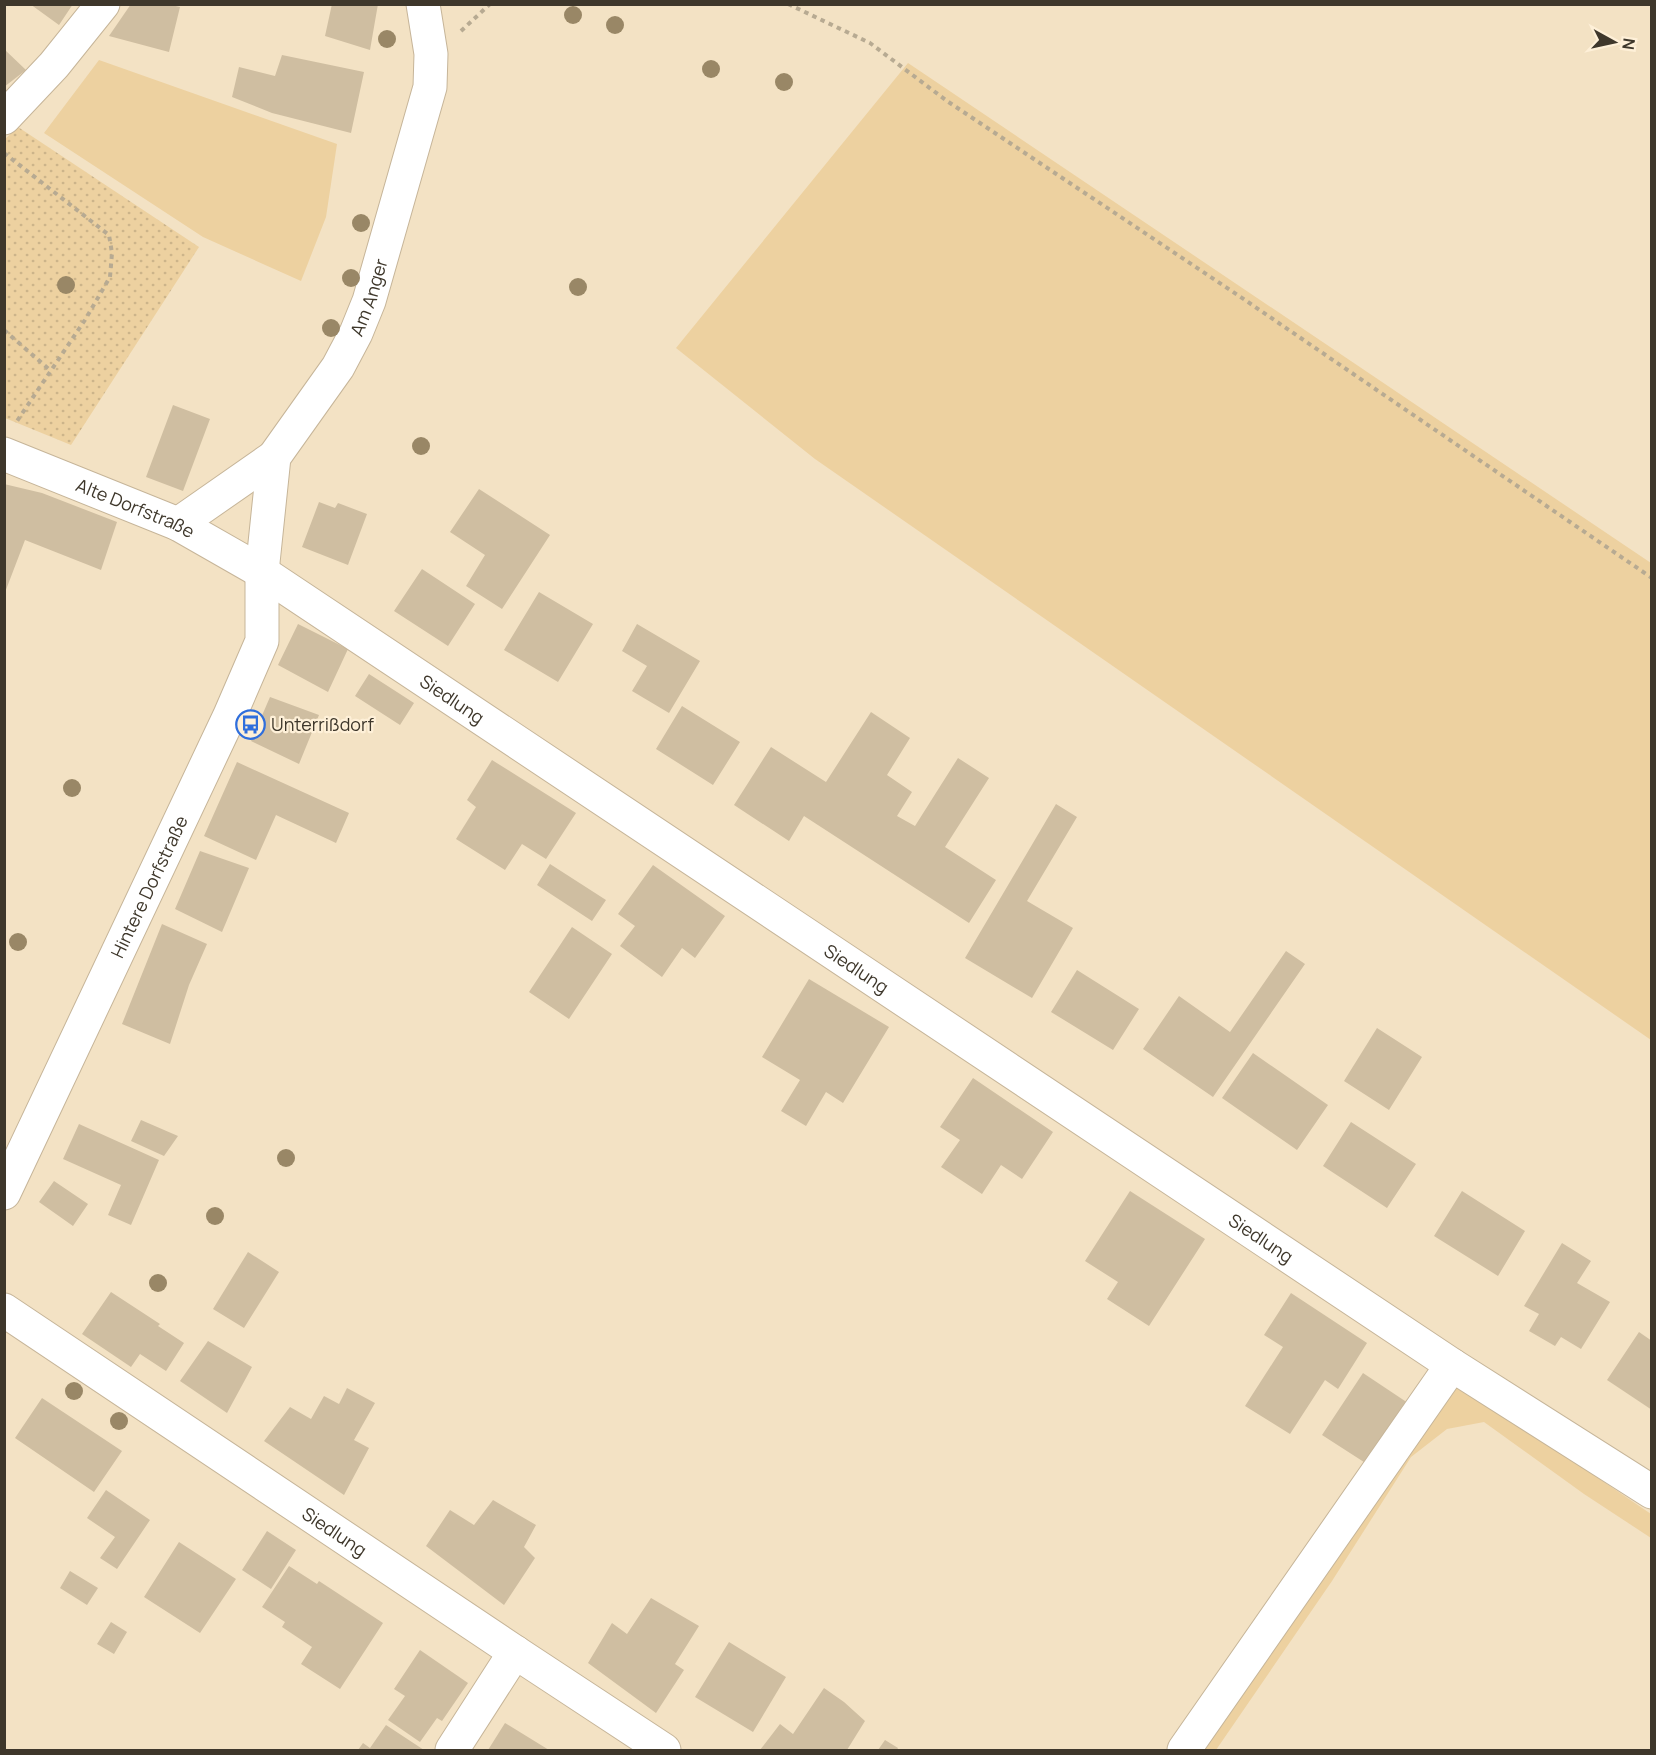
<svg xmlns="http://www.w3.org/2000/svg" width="1656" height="1755" viewBox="0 0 1656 1755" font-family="Manrope,sans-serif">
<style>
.grass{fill:#edd1a0}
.park{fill:url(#park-dots)}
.building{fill:#cfbea1}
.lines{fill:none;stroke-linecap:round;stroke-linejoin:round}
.street-casing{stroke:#c6b599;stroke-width:35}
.path{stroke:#b7aa92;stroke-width:4;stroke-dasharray:4.5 4.5;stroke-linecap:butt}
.street{stroke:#fff;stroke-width:33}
.tree{fill:#998766}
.labels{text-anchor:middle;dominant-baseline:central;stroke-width:4.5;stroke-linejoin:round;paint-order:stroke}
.street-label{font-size:18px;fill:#3e372b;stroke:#fef0d8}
.poi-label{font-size:18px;fill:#3e372b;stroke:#fef0d8;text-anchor:start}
</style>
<defs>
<pattern id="park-dots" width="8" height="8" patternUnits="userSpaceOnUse" patternTransform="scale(1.5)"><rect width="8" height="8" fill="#edd1a0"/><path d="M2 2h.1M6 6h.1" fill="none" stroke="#ccb48a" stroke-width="1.8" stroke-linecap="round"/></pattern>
</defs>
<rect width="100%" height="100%" fill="#f3e2c4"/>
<path class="grass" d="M99,60L337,144L326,217L301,281L203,237L44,133Z
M908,63L1651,563V1040L815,459L676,348Z
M1455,1381L1651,1514V1538L1584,1494L1484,1422L1447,1429L1411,1457L1332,1581L1216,1750H1200Z"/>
<path class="park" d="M18,127L199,247L71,445L5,418L4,140Z"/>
<path class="building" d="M30,4H73L59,25Z
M131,4H167L180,7L169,52L109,36Z
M332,4H378L370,50L325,36Z
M4,49L26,70L4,87Z
M282,55L364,72L351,133L272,113L232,97L239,67L275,76Z
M173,405L210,419L183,491L146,477Z
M4,484L42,493L117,522L101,570L25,540L4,595Z
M479,489L550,535L502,609L466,586L485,555L450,532Z
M319,502L335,508L338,503L367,514L348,565L302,547Z
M422,569L475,604L448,646L394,611Z
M539,592L593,624L558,682L504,650Z
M298,624L348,649L328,692L278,665Z
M637,624L700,661L669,713L632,691L647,666L622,651Z
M369,674L414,703L400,725L355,696Z
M270,697L319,715L299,764L251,741Z
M682,706L740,742L713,785L656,749Z
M871,712L910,738L887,775L912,792L897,816L915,826L958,758L989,778L945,847L996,880L969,923L804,816L789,841L734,805L771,747L826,782Z
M492,760L576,813L546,859L522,844L505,870L456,839L476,807L467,800Z
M237,762L349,813L336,843L276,815L256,860L204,836Z
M1056,804L1077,817L1027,901L1073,928L1032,998L965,958Z
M200,851L249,868L222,932L175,909Z
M550,864L606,900L592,921L537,885Z
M653,865L725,916L695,958L682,948L662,977L620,946L635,926L618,914Z
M162,924L207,944L189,985L170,1044L122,1024Z
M572,927L612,954L569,1019L529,992Z
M1286,951L1305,964L1213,1097L1143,1049L1179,996L1230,1032Z
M1077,970L1139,1009L1113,1050L1051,1012Z
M809,979L889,1027L843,1103L826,1092L806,1126L781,1111L800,1080L762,1057Z
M1377,1028L1422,1057L1389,1110L1344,1081Z
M1253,1053L1328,1105L1297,1150L1222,1098Z
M973,1078L1053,1132L1022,1179L1001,1165L982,1194L941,1167L960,1140L940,1127Z
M141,1120L178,1136L164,1156L131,1141Z
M1351,1122L1416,1164L1387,1208L1323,1166Z
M79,1124L159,1160L131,1225L108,1215L121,1185L63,1159Z
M54,1181L88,1204L73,1226L39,1202Z
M1130,1191L1205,1239L1149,1326L1107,1299L1118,1282L1085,1261Z
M1462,1191L1525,1231L1498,1276L1434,1236Z
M1562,1243L1591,1261L1577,1283L1610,1302L1581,1349L1561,1337L1555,1346L1529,1331L1539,1314L1524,1306Z
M248,1252L279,1272L244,1328L213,1309Z
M111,1292L160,1324L158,1326L184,1343L166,1371L140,1354L131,1367L82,1334Z
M1291,1293L1367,1343L1338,1389L1325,1380L1290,1434L1245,1406L1283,1347L1264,1335Z
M1639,1332L1652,1341V1410L1607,1380Z
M208,1341L252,1367L227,1413L180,1381Z
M1363,1373L1408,1403L1367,1464L1322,1435Z
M347,1388L375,1403L354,1440L369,1448L344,1495L264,1441L290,1407L311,1419L324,1396L339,1404Z
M42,1398L122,1451L94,1492L15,1438Z
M106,1490L150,1520L117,1569L100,1558L115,1537L87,1518Z
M493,1500L536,1525L524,1547L535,1558L504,1605L426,1546L450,1510L474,1525Z
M267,1531L296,1550L271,1589L242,1570Z
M179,1542L236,1579L200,1633L144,1597Z
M289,1566L317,1584L319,1581L383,1623L340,1689L301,1664L312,1647L282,1627L285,1622L262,1607Z
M70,1571L98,1588L87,1605L60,1588Z
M651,1598L699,1626L675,1664L684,1670L656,1713L588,1663L612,1623L627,1634Z
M111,1622L127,1632L114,1654L97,1644Z
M729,1642L786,1677L753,1732L695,1697Z
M420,1650L468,1683L442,1721L437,1718L420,1742L388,1720L405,1696L394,1689Z
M824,1688L844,1702L865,1721L847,1750H760L780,1724L793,1734Z
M505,1723L549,1750H488Z
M386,1725L424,1750H358L363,1743L370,1748Z
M885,1740L898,1748L897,1750H878Z"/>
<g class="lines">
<defs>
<g id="street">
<path d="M4,118L54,65L103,4"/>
<path id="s1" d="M4,454L178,524L262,572L1452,1365L1652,1492"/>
<path d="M178,524L274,457"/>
<path id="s2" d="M4,1193L230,715L262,641V572L274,457L338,367L356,333L369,301L430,87L431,54L423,4"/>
<path id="s3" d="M4,1310L515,1652L664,1750"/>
<path d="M452,1750L515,1652"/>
<path d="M1184,1750L1452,1365"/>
</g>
</defs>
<use href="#street" class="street-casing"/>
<path class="path" d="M788,4L870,43L947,101L1245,300L1652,578
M461,31L490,4
M4,153L109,235L112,253L110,277L85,320L17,421
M4,330L51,371"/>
<use href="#street" class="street"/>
</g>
<g class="tree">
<circle cx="573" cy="15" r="9"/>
<circle cx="615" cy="25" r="9"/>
<circle cx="387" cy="39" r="9"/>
<circle cx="711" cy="69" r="9"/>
<circle cx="784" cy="82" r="9"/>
<circle cx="361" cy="223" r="9"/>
<circle cx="351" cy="278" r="9"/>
<circle cx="66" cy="285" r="9"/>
<circle cx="578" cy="287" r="9"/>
<circle cx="331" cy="328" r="9"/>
<circle cx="421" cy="446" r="9"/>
<circle cx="72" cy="788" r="9"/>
<circle cx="18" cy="942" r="9"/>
<circle cx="286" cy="1158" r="9"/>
<circle cx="215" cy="1216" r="9"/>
<circle cx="158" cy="1283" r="9"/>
<circle cx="74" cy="1391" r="9"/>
<circle cx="119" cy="1421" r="9"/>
</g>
<defs>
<symbol id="bus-ring" viewBox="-11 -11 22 22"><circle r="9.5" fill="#fef0d8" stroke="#2f6edc" stroke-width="1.5"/><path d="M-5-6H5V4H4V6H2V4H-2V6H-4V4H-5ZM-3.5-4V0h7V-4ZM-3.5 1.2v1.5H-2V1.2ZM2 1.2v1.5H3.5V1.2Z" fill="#2f6edc"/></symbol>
</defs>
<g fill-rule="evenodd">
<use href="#bus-ring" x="234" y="708" width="33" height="33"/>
</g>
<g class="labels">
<g class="street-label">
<text stroke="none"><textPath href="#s2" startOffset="981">Am Anger</textPath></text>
<text stroke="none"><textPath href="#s1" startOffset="142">Alte Dorfstraße</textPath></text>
<text stroke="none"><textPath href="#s1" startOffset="513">Siedlung</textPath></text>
<text stroke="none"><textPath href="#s2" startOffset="339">Hintere Dorfstraße</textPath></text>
<text stroke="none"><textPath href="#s1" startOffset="999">Siedlung</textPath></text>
<text stroke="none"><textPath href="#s1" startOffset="1485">Siedlung</textPath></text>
<text stroke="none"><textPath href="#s3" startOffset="398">Siedlung</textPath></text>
</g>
<g class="poi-label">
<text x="271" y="724">Unterrißdorf</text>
</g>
</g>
<rect width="1656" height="1755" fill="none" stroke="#3e372b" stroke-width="12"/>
<g transform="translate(1614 42) rotate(98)" stroke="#fef0d8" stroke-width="4.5" paint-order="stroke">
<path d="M0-4.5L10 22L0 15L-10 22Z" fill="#3e372b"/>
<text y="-9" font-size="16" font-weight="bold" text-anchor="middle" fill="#3e372b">N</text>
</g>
</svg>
